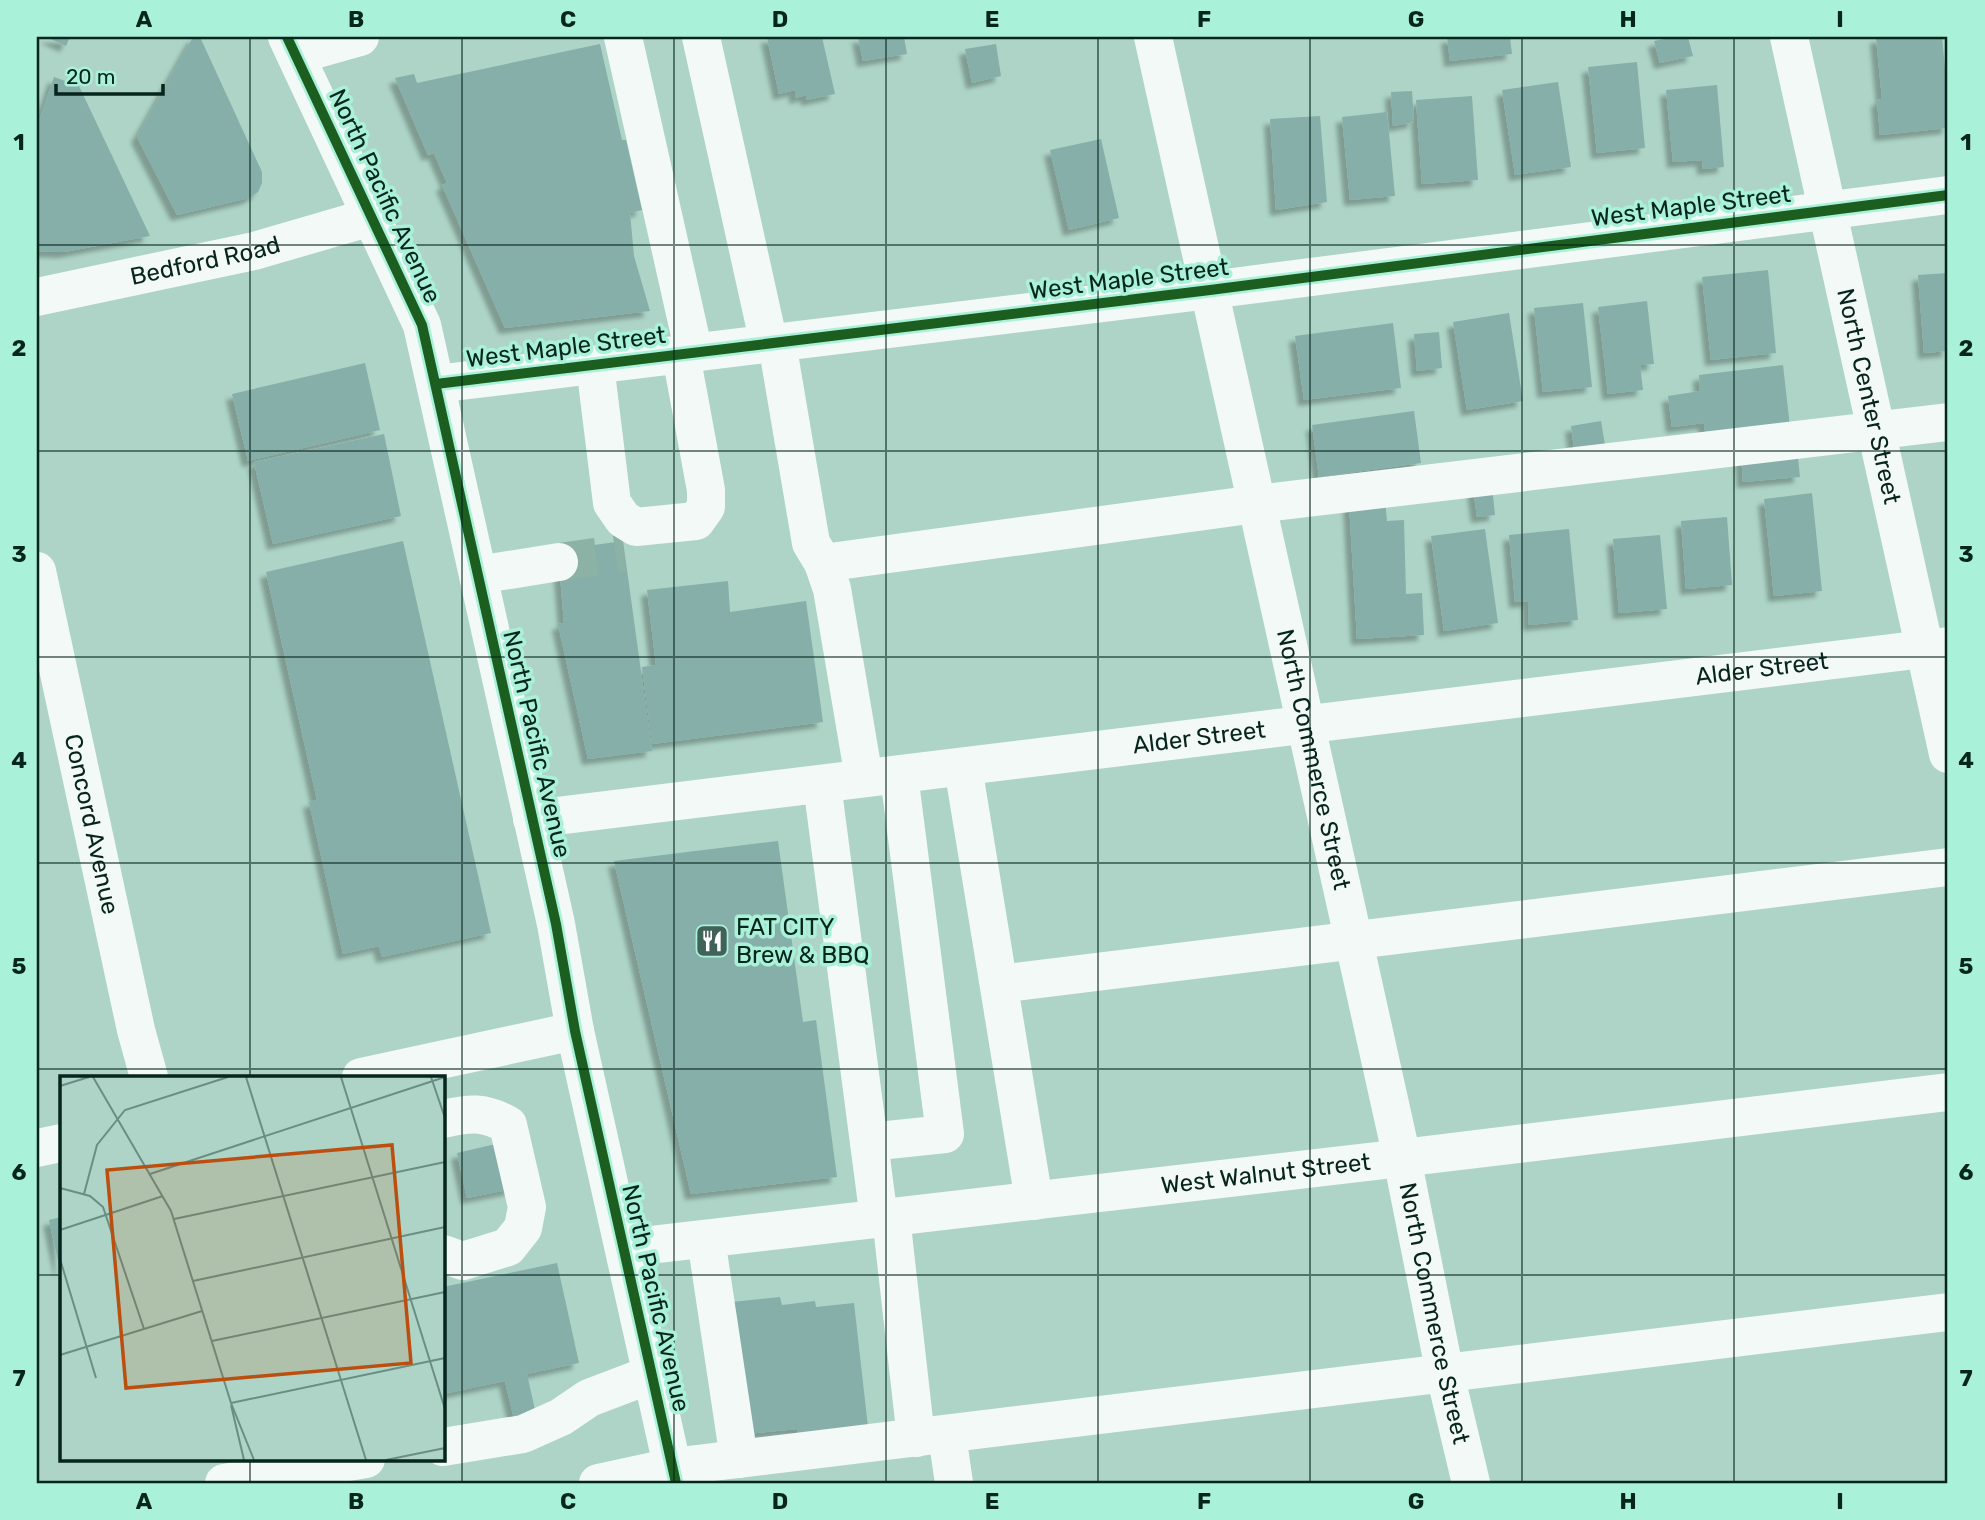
<svg xmlns="http://www.w3.org/2000/svg" width="1985" height="1520" viewBox="0 0 1985 1520" font-family="Rubik,sans-serif">
<style>
.building{fill:#85afa8;filter:url(#shadow)}
.lines{fill:none;stroke-linecap:round;stroke-linejoin:round}
.minor-tunnel{stroke:#8cb1a5;stroke-width:38;stroke-dasharray:38 19;stroke-linecap:butt}
.minor{stroke:#f3f9f7;stroke-width:38}
.major{stroke:#f3f9f7;stroke-width:38}
.cycleway-casing{stroke:#aaf1d9;stroke-width:15}
.cycleway{stroke:#1b5e20;stroke-width:10}
.grid{fill:none;stroke:#06251c;stroke-width:2;stroke-opacity:0.55}
.labels{text-anchor:middle;dominant-baseline:central;stroke-width:7;stroke-linejoin:round;paint-order:stroke}
.street-label{font-size:24px;fill:#06251c;stroke:#aaf1d9}
.poi-label{font-size:24px;fill:#06251c;stroke:#aaf1d9;text-anchor:start}
.inset-road{fill:none;stroke:#6a8e83;stroke-width:2}
.view{fill:#bb4f0f;fill-opacity:0.15;stroke:#bb4f0f;stroke-width:3.5}
.inset-edge{fill:none;stroke:#06251c;stroke-width:3.5}
.neatline{fill:none;stroke:#06251c;stroke-width:2.5}
.grid-label{font-size:23px;text-anchor:middle;font-weight:bold;fill:#06251c}
</style>
<defs>
<filter id="shadow"><feDropShadow dx="-6" dy="6" stdDeviation="2" flood-color="#0004"/></filter>
</defs>
<rect width="100%" height="100%" fill="#add4c7"/>
<path class="building" d="M46,37H70L66,46Z
M193,37H200L262,172V183L258,192L249,198L177,215L137,137Z
M767,37H822L835,94L807,100L806,95L795,98V90L779,94Z
M858,37H904L907,54L863,61Z
M1447,37H1510L1512,54L1450,61Z
M1675,37H1688L1693,56L1660,63L1654,41Z
M1876,37H1942L1948,100V128L1880,135L1877,100L1882,99Z
M600,44L622,140H626L642,210L630,213L634,256L650,311L505,328L442,185L447,183L434,153L428,155L395,78L414,74L417,83Z
M996,44L1001,76L972,83L965,49Z
M1637,62L1645,148L1597,153L1588,67Z
M54,77L79,86L150,236L64,252L37,251V127Z
M1558,82L1571,167L1515,175L1502,90Z
M1717,85L1724,167L1703,169L1702,160L1673,162L1666,90Z
M1412,91L1414,122L1393,126L1391,92Z
M1472,96L1478,180L1422,184L1416,100Z
M1387,112L1395,196L1350,200L1342,117Z
M1320,116L1327,202L1276,210L1270,119Z
M1101,139L1119,218L1069,230L1050,150Z
M1768,270L1776,353L1711,360L1702,277Z
M1948,273V351L1924,353L1918,275Z
M1647,301L1654,364L1640,365L1643,390L1608,394L1598,307Z
M1583,303L1592,387L1543,392L1534,308Z
M1509,313L1523,401L1467,410L1453,322Z
M1393,323L1401,388L1304,400L1295,336Z
M1439,332L1442,368L1417,371L1414,334Z
M365,363L380,430L248,461L232,394Z
M1783,365L1790,427L1706,438L1704,423L1672,427L1668,396L1700,391L1699,375Z
M1414,411L1421,463L1319,477L1312,425Z
M1601,421L1606,451L1575,455L1571,426Z
M384,434L401,516L273,544L254,462Z
M1797,448L1800,477L1743,482L1741,453Z
M1492,486L1495,515L1477,517L1473,488Z
M1812,493L1822,591L1774,596L1764,499Z
M1385,500L1387,521L1404,520L1406,594L1422,593L1424,635L1357,639L1349,502Z
M1727,517L1732,585L1686,589L1681,521Z
M1485,529L1498,623L1444,631L1431,536Z
M1569,529L1578,620L1529,625L1528,601L1515,602L1509,535Z
M1660,535L1667,609L1619,613L1613,539Z
M403,541L491,933L382,957L379,946L343,954L309,802L317,800L266,572Z
M623,541L652,751L588,759L558,624L564,623L558,550Z
M728,581L730,612L806,601L823,722L652,744L642,667L656,665L647,590Z
M778,841L803,1022L816,1020L837,1177L691,1194L614,861Z
M500,1143L512,1189L467,1198L457,1153Z
M61,1217V1270H60L49,1220Z
M557,1263L579,1363L527,1374L537,1419L515,1423L505,1381L443,1394V1287Z
M780,1297L782,1305L815,1301L816,1307L854,1303L868,1427L798,1435L797,1429L746,1434L732,1302Z"/>
<g class="lines">
<path class="minor-tunnel" d="M559,562L624,553"/>
<g class="minor">
<path d="M287,37L422,325L556,924L575,1031L676,1483"/>
<path d="M623,37L694,353"/>
<path d="M701,37L769,344"/>
<path id="s1" d="M1153,37L1402,1158L1445,1374L1471,1483"/>
<path d="M296,55L360,37"/>
<path id="s2" d="M37,297L254,251L371,217"/>
<path d="M777,343L811,543L823,563L832,589L864,778"/>
<path d="M595,365L612,503L623,519L636,527L696,521L706,507V490L681,355"/>
<path d="M436,384L1210,290L1948,195"/>
<path d="M823,563L1256,504L1948,422"/>
<path id="s3" d="M37,571L136,1030L149,1077"/>
<path d="M478,575L559,562"/>
<path d="M963,767L1034,1201"/>
<path d="M822,784L879,1219"/>
<path id="s4" d="M532,819L1948,646"/>
<path d="M999,984L1948,867"/>
<path d="M361,1077L575,1031"/>
<path d="M443,1119C469,1113 484,1111 508,1125L527,1207L523,1228L508,1247L463,1261L443,1254"/>
<path d="M869,1142L945,1134L899,775"/>
<path d="M37,1148L61,1143"/>
<path d="M891,1217L916,1438"/>
<path d="M706,1239L739,1459"/>
<path id="s5" d="M624,1248L1402,1158L1948,1092"/>
<path d="M947,1435L954,1483"/>
<path d="M443,1447L523,1434L561,1417L589,1398L652,1374"/>
<path d="M224,1483L366,1459"/>
<path d="M598,1483L672,1467L1948,1312"/>
</g>
<path class="major" id="s6" d="M1789,37L1948,754"/>
<defs>
<path id="cycleway" d="M287,37L422,325L556,924L575,1031L676,1483
M436,384L1210,290L1948,195"/>
</defs>
<use href="#cycleway" class="cycleway-casing"/>
<use href="#cycleway" class="cycleway"/>
</g>
<path class="grid" d="M250,37V1077M462,37V1483M674,37V1483M886,37V1483M1098,37V1483M1310,37V1483M1522,37V1483M1734,37V1483M37,245H1948M37,451H1948M37,657H1948M37,863H1948M37,1069H1948M37,1275H61M443,1275H1948M250,1459V1483"/>
<defs>
<symbol id="restaurant-square" viewBox="-11 -11 22 22"><rect x="-9" y="-9" width="18" height="18" rx="4" fill="#406258" stroke="#aaf1d9"/><path d="M-5-6h1v4h1v-4h1v4h1v-4h1v5L-1.5 .5V6h-2V.5L-5-1ZM5-6V6H3V1.5H1.5Q1.5-4 5-6Z" fill="#fff"/></symbol>
</defs>
<g fill-rule="evenodd">
<use href="#restaurant-square" x="693" y="922" width="38" height="38"/>
</g>
<g class="labels">
<g class="street-label">
<text transform="translate(385 196) rotate(65)">North Pacific Avenue</text>
<text transform="translate(1691 206) rotate(-7)">West Maple Street</text>
<text stroke="none"><textPath href="#s2" startOffset="172">Bedford Road</textPath></text>
<text transform="translate(1129 279) rotate(-7)">West Maple Street</text>
<text transform="translate(566 347) rotate(-7)">West Maple Street</text>
<text stroke="none"><textPath href="#s6" startOffset="368">North Center Street</textPath></text>
<text stroke="none"><textPath href="#s4" startOffset="1239">Alder Street</textPath></text>
<text stroke="none"><textPath href="#s4" startOffset="672">Alder Street</textPath></text>
<text transform="translate(537 744) rotate(77)">North Pacific Avenue</text>
<text stroke="none"><textPath href="#s1" startOffset="740">North Commerce Street</textPath></text>
<text stroke="none"><textPath href="#s3" startOffset="259">Concord Avenue</textPath></text>
<text stroke="none"><textPath href="#s5" startOffset="646">West Walnut Street</textPath></text>
<text transform="translate(656 1298) rotate(77)">North Pacific Avenue</text>
<text stroke="none"><textPath href="#s1" startOffset="1307">North Commerce Street</textPath></text>
</g>
<g class="poi-label">
<text x="736" y="927">FAT CITY<tspan x="736" dy="28">Brew &amp; BBQ</tspan></text>
</g>
</g>
<g transform="translate(60 1076)">
<rect width="385" height="385" fill="#add4c7"/>
<path class="inset-road" d="M33,1L111,135L171,327L194,384M186,1L306,384M281,1L385,333M371,1L385,42M0,10L29,1M90,98L385,1M0,112L30,120L43,131L84,253M24,118L37,69L65,34L168,1M114,143L385,86M0,154L103,120M0,183L36,302M133,205L385,151M152,265L385,216M0,279L142,235M171,327L385,282M171,329L184,384M326,384L385,372"/>
<path class="view" d="M332,69L351,287L66,312L47,94Z"/>
<rect width="385" height="385" class="inset-edge"/>
</g>
<rect width="1985" height="1520" fill="none" stroke="#aaf1d9" stroke-width="77"/>
<path d="M56 84v10h107v-10" fill="none" stroke="#06251c" stroke-width="3.5"/>
<text x="66" y="84" font-size="21" fill="#06251c" stroke="#aaf1d9" stroke-width="5" paint-order="stroke">20 m</text>
<rect x="38" y="38" width="1908" height="1444" class="neatline"/>
<g class="grid-label">
<text x="144" y="27">A</text>
<text x="356" y="27">B</text>
<text x="568" y="27">C</text>
<text x="780" y="27">D</text>
<text x="992" y="27">E</text>
<text x="1204" y="27">F</text>
<text x="1416" y="27">G</text>
<text x="1628" y="27">H</text>
<text x="1840" y="27">I</text>
<text x="19" y="150">1</text>
<text x="1966" y="150">1</text>
<text x="19" y="356">2</text>
<text x="1966" y="356">2</text>
<text x="19" y="562">3</text>
<text x="1966" y="562">3</text>
<text x="19" y="768">4</text>
<text x="1966" y="768">4</text>
<text x="19" y="974">5</text>
<text x="1966" y="974">5</text>
<text x="19" y="1180">6</text>
<text x="1966" y="1180">6</text>
<text x="19" y="1386">7</text>
<text x="1966" y="1386">7</text>
<text x="144" y="1509">A</text>
<text x="356" y="1509">B</text>
<text x="568" y="1509">C</text>
<text x="780" y="1509">D</text>
<text x="992" y="1509">E</text>
<text x="1204" y="1509">F</text>
<text x="1416" y="1509">G</text>
<text x="1628" y="1509">H</text>
<text x="1840" y="1509">I</text>
</g>
</svg>
